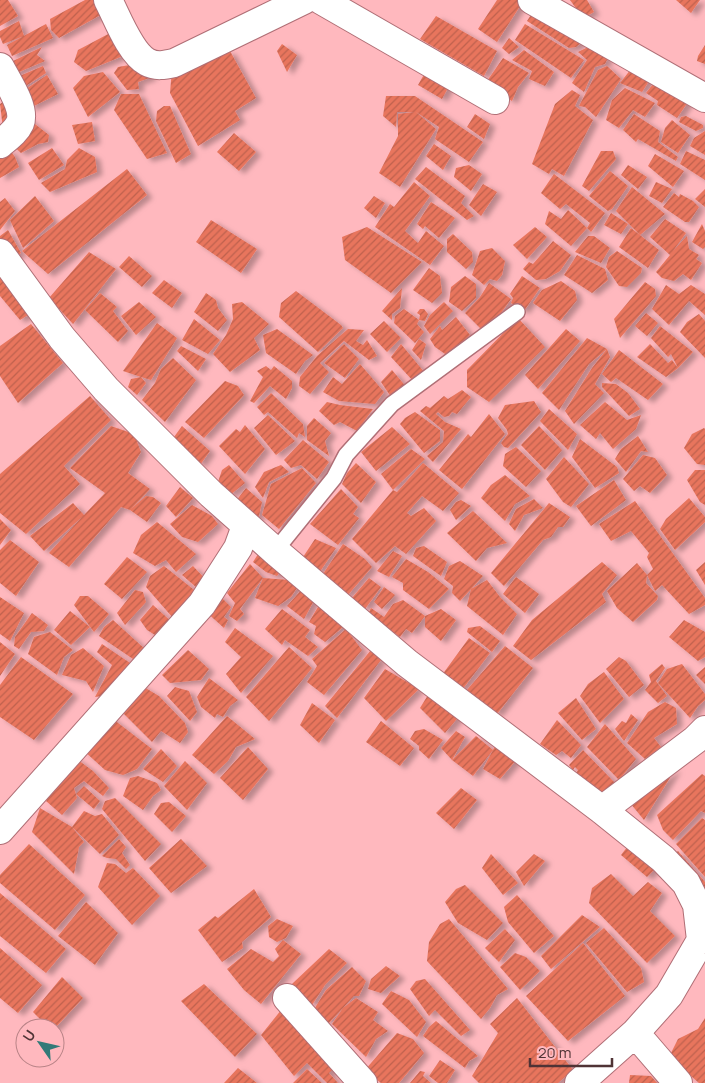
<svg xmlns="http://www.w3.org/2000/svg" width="705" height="1083" viewBox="0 0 705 1083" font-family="Manrope,sans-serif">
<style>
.building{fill:url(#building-hatch);filter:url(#shadow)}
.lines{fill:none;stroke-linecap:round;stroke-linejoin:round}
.lane-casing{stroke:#b06f76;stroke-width:18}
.street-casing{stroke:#b06f76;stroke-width:30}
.lane{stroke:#fff;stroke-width:15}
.street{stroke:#fff;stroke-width:28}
</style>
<defs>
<pattern id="building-hatch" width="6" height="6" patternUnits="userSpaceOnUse" patternTransform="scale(1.25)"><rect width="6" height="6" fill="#e8755d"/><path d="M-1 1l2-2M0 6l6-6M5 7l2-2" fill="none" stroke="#be614e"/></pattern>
<filter id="shadow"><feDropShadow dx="5.5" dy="3" stdDeviation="2.5" flood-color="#0004"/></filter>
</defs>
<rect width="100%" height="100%" fill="#ffb8be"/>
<path class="building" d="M0,0H8L18,16L0,26Z
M85,0H95L106,12L59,38L51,30L50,19Z
M497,0H518L522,3L497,42L478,29Z
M570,0H587L594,12L583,18Z
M676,0H700L691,13Z
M536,7L588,37L576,47L569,48L527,21Z
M436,16L497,51L484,76L420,39Z
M19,21L24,36L3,44L0,37V31Z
M46,24L53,38L12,56L7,45Z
M525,24L584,60L571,78L515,40Z
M112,32L123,56L86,71L74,62L78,50Z
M509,38L519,47L509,54L502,48Z
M282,44L297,55L287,72L277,51Z
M705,45V64L697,61L698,56Z
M590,46L608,58L605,64L595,67L584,92L572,83L587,60L578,52Z
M42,47L37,55L45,61L12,75L9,63Z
M524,50L554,72L545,86L529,79L532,71L512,60Z
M230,51L256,98L235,111L240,120L198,146L170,93L172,69Z
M503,58L529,73L518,87L512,101L485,84Z
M141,63L152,77L138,82L139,89L127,90L114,73L118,67Z
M43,66L46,73L21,89L15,78Z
M607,66L621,79L596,117L585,107L579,106L598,70Z
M631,69L651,78L642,92L620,83Z
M426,71L450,84L442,99L418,85Z
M103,72L120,92L88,117L73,88L84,76Z
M47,75L58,94L30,108L26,89Z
M657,79L690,99L677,118L657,105L658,101L646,93Z
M625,88L655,103L645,117L633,110L619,128L606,120L612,100Z
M572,90L580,95L575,106L593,120L564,176L552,169L549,174L532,164L555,104Z
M121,94H139L167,153L147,159L114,110Z
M386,96H415L483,142L469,162L435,139L439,127L416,112L436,129L400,187L379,173L398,136V114L414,112H397L396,127L383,116Z
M7,99L16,118L3,129L0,104Z
M164,106H170L191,154L176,163L156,121L157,111Z
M475,114L490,124L484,139L467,127Z
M634,114L660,131L658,142L678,157L676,161L638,139L636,142L623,130Z
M686,116L703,125V128L696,131L679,122L681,117Z
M26,117L49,135L48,142L38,144L21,153L9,142Z
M672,120L690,135L678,153L661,142L665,128Z
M92,122L95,141L78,144L72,125Z
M705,131V155L690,146L694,138Z
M234,133L256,152L239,171L217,152Z
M434,144L451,156L443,170L426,156Z
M52,148L64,165L39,180L28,163Z
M79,148L95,157L97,172L50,192L41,183L65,169L67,160Z
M10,150L15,157L19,167L0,178V153Z
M601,151H613L616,159L589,191L582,186Z
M686,151L705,160V180L680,164Z
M655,154L684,171L673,187L648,166Z
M469,165L482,174L471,191L454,177L456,168Z
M628,165L647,177L638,189L621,175Z
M426,167L465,196L461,203L474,216L467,220L415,179Z
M127,169L147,195L48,274L22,251Z
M610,171L628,186L612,209L608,211L589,196Z
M554,174L605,213L591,232L587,228L590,223L566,204L560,209L541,193Z
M414,182L430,196L405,231L418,243L426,231L444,246L430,265L375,227L390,204L394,207Z
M656,182L672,189L662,203L649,196Z
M483,184L497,192L481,216L469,205Z
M632,187L665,214L640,235L616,211Z
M705,189V207L695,199Z
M674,193L679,197L680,194L693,201L699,207L689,222H685L663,207Z
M35,196L54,221L23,248L10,220Z
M374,196L385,203L376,218L364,208Z
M5,198L15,211L0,230V202Z
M431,202L455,218L439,238L425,226L423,229L417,224Z
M568,210L587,228L571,246L545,224L549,211L561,219Z
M611,213L628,224L621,234L604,225Z
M665,219L686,233L673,251L687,236L689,249L699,255L696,259L702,263L691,280L683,274L674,281L662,278L656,272L670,255L650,237Z
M211,220L257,249L241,273L196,242Z
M702,224L705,231V247L703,249L692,242Z
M367,227L422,262L391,293L345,260L342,237Z
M535,227L547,237L527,259L513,245Z
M631,228L659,250L648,268L619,247Z
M8,230L21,253L11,260L0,245V236Z
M453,234L472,252L473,262L466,269L447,252V239Z
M588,236H594L610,248L601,263L575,252Z
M553,241L571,255L560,271L546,279L536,280L523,269L529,262L533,264Z
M492,248L505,261L502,275L497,281L490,279L484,285L472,275L480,251Z
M617,251L642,268L641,273L627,287L619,286L606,267L609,257Z
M89,252L116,269L73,324L49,298Z
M577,255L605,269L608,280L592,293L564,275Z
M129,256L152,276L142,287L119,267Z
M429,268L440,276L442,293L432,303L413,290Z
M0,270L33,312L20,320L0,296Z
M465,276L476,284V298L462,311L449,302L451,287Z
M522,276L540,288L524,311L511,303L513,298L510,294Z
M164,280L182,293L172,308L152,293Z
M561,281L575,291L577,300L560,321L533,303L542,290Z
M645,282L655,289L656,296L620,338L614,319Z
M489,283L511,299L486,334L465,313L480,297Z
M666,285L679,294L691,285L705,294V315L689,301L669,325L652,309Z
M402,288L400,308L392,314V320L382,311Z
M296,291L341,325L343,328L318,352L279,317L281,303Z
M100,293L117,307L113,311L128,331L118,342L85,310Z
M206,293L216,300L218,308L227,320L218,331L194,312Z
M139,302L156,317L136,335L121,316Z
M242,302L269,324L254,338L260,350L230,372L213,354L226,335L233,319L232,304Z
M444,302L453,311L430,334L424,326L430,315Z
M404,309L419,320L420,315L417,313L420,309H424L428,314L425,321L419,320L417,324L424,332L415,343L394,323L395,316Z
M646,313L658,323L647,336L635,326Z
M699,314L705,321V358L680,332L687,322Z
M456,317L470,335L448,356L435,347L430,339L440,326L442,330Z
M518,318L545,347L489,402L467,387V370Z
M194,319L220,340L208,354L182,340Z
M384,321L401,338L387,352L370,334Z
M157,323L177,338L151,380L141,377L146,383L137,395L128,387L131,379L141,377L123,371Z
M31,324L63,363L18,403L0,376V346Z
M660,326L693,352L678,368L666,377L637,357L650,344L668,363L672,360L678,368L671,354L668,357L651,338Z
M277,329L313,355L305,361L296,374L266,353L263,335Z
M348,329L364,330L356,341L363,345L367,340L377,356L369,360L344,341L320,363L329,372L310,394L299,386L300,377L317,356Z
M566,329L580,341L538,389L525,375Z
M587,338L607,349L589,364L559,410L542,393Z
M419,339L426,344L421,360L412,350Z
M344,344L359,359L345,378L324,363Z
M401,344L425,373L414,382L391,357Z
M181,346L206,359L198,371L177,351Z
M607,349L610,357L595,384L604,393L574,424L565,411L592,368Z
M619,350L663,384L648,400L616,378L611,382L602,374Z
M173,358L196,380L165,422L142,400L155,383L161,369Z
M360,364L384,392L375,404L339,401L323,392L333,377L342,384Z
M266,366L271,370L274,366L292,381V388L286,399L270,386L254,403L250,401L263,377L257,371Z
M392,370L408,389L391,397L381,382Z
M225,381L238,386L244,395L204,438L185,422Z
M602,383L616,384L628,393L640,409L629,416L602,387Z
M462,390L471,397L457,414L452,412L449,416L444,417L438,412L436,414L445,422L461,429L433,462L427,456L443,442L444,431L420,411L426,406L430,408L444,396L448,399Z
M271,393L303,424L305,437L299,433L297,438L268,412L264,415L257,407Z
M90,396L111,420L64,466L80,484L26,534L0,513V474Z
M534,401L541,412L508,448L504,447L501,443L508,434L507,430L498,418L505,405Z
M327,402L340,405L373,409L357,431L340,422L334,425L319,411Z
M605,402L627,420L641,415L636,429L613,449L600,433L596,439L580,425Z
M549,409L577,434L568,450L540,421Z
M415,412L440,430V441L424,453L400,424L405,418Z
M489,414L505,434L462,489L439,470L468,434L471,437Z
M268,415L295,441L276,455L254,428Z
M314,418L331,433L325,441L329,456L307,440V426Z
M245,425L265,449L245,474L219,446L236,429L240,432Z
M111,426L134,434L141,452L128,473L150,489L131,509L146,496L153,497L161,503L147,522L130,510L121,507L69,567L49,553L82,517L44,551L30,536L73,503L84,515L105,493L70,468Z
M182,426L210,451L200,465L174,437Z
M539,426L562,450L545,470L521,445Z
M392,427L410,444L376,471L361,452Z
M704,428L705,429V465L697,464L684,448L692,434Z
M638,436L648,452L641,451L626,472L615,459L621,449Z
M580,439L617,467L619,473L595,488L572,457Z
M303,440L329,462L317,479L301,465L291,468L284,460Z
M516,447L541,471L526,487L503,466L505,454Z
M411,449L425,459L393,490L381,474Z
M643,455L655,458L667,475L650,493L640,486L634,491L623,479Z
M564,457L589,484L571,507L563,502L546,479Z
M356,463L376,482L361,503L342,484L347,473Z
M423,463L459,493L443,511L422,496L407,513L411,516L424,508L436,521L406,554L395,546L376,563L352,539L393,490L397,492Z
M229,465L245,483L230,495L218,482L222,470Z
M281,465L289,472L269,482L263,498L255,487L264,472Z
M302,468L316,483L279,529L262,515L271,484Z
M695,470H705V505L700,502L687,480Z
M505,475L530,496L515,504L505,521L481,498L491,485Z
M614,480L626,500L591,526L576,506Z
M180,487L193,498L176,517L166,506Z
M246,488L262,502L259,516L256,520L236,501Z
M341,489L358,507L353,514L359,518L338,545L310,524Z
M689,498L705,517V522L675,550L660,529L666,519Z
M534,499L543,508L524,515L515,531L509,524L516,509Z
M461,500L471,506L456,520L450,510L456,502Z
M635,501L705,598V605L689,614L662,585L655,591L647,575L653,569L647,557L649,553L631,531L611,541L599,524Z
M549,503L570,517L563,527H558L551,537L543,540L504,586L491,573Z
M192,505L212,516L218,524L198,542L182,537L170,524Z
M473,511L507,543L487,548L476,561L447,533Z
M0,519L11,530L0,545Z
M157,522L196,554L176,572L166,560L155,566L133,553L141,535Z
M315,539L336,548L319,573L303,557Z
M10,540L39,562L16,596L0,583V550Z
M343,544L365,559L372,567L347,596L321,577Z
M424,546L447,562L441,576L413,556L416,548Z
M260,551L284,567L277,576L266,572L253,562Z
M393,551L402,556L389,577L377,571Z
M127,557L147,572L122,599L104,584Z
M406,559L428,572L449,589L429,609L403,590V583L392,577Z
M460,561L483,576L471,589L487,580L500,597L517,614L503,635L467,606L471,589L460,601L452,593L453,586L444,579L449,566Z
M602,562L617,575L602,594L606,602L531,660L513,646L532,620Z
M705,562V585L696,570Z
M637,563L647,575L646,583L658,596L657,600L633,622L617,608L607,591Z
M250,564L263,578L290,580L299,585L291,597L278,606L255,598L263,578L240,609L244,614L237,621L229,616L235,603L227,593Z
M164,566L198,593L173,618L146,587L150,576Z
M193,566L211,585L204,594L182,575Z
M516,577L539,594L525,613L503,594Z
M369,578L381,587L365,609L352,598Z
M304,587L317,595L304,619L287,606Z
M384,587L395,595L382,609L374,602Z
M135,590L143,592L146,602L125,625L117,613Z
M218,594L231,607L224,617L228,620L224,628L204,610Z
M80,596H88L109,614L94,632L74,605Z
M0,597L24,613L10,641L0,634Z
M403,600L425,616L441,609L456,620L441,641L425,627V616L412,633L406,629L400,637L368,614L371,608L384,617L393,604Z
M321,602L348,623L325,642L314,634L316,626L309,622Z
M153,605L174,624L163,640L147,630L140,620Z
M282,609L310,630L305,637L318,647L308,656L285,640L282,645L265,629Z
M70,611L90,627L71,645L54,630Z
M32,613L48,625L44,631L31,632L19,649L14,646L15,637Z
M113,620L146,650L136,661L99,636L104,627Z
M684,620L705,632V657L698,661L669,637Z
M480,626L500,641L492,652L467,632L468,628Z
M235,628L273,656L241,693L226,674L241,657L225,642Z
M346,629L362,650L324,695L307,682L317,666L312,659Z
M50,632L73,650L64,657L57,675L28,654L34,637Z
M469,638L490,653L462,690L442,675Z
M0,642L15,654L0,676Z
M102,644L136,667L116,694L95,697L112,665L97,652Z
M505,646L533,668L497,714L472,698L467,690Z
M289,647L312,668L269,721L246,697Z
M83,648L104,666L93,692L86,681L62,675L71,655Z
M188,650L209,669L201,680L170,683L162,675Z
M371,650L381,660L337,718L325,706Z
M21,657L73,694L34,740L0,717V685Z
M619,657L626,661L644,685L629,697L606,669Z
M662,664L665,668L656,681L667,696L658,703L645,690L651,682L649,675Z
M682,664L705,694V700L698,706L690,718L658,683L667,669Z
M705,667V684L696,675Z
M385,669L419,689L386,721L364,698Z
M604,672L624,699L600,723L580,696L588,684Z
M209,678L238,700L230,706L223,717L217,714L215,718L201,707L197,697Z
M137,683L159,696L185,723L188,732L180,743L161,731L152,742L118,708Z
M175,687L189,691L197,712L190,721L167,696Z
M428,695L461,714L445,733L420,708Z
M576,698L596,729L582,740L558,713Z
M665,702L676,708L677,724L654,738L661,747L645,759L627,743L648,712Z
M312,703L335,720L319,743L300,725Z
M631,714L638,720L624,741L615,729L622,721L626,723Z
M109,716L152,749L137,769L123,775L105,770L83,750Z
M227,716L255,739L236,747L228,761L214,774L192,755Z
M557,720L581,745L571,758L562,751L556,755L540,744Z
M381,721L414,748L400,766L366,742Z
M605,724L636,759L619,780L587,747Z
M424,729L443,740L429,759L419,750V746L410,739L415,731Z
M456,731L465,737L452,760L441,748Z
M476,736L493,750L497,742L518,758L500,779L483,769L493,750L473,776L452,760Z
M248,747L268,769L243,800L220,778Z
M161,749L177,766L163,782L143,769Z
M583,750L616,784L602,798L575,775L578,770L575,767L573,770L569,765Z
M74,757L93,771L109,788L103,796L84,781L74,788L77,798L62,815L46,801Z
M185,761L207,783L187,810L164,786Z
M676,768L644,820L626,798Z
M702,774L705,776V813L701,811L673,840L663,830L657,815Z
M138,776L157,783L161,790L153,796L143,810L123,796L130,778Z
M84,786L100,801L94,809L76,794Z
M461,788L477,800L454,829L436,813Z
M115,798L161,844L145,861L102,809L105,801Z
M169,802L186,816L172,832L154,814L161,803Z
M40,808L72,827L84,811L95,816L102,814L119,835L100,854L72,827L84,842L79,847L74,874L32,832Z
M702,818L705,820V877L676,844Z
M119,839L126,847L122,853L130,865L126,869L116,859L107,858L102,856Z
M181,839L207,866L171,893L149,868Z
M29,844L85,895L55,930L0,883V875Z
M628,846L657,867L647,877L621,855Z
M678,851L705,882V892L668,859Z
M491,854L518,883L503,895L482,868Z
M534,854L545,861L524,886L516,872Z
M107,863L115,864L126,873L133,868L160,896L132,925L98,887Z
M611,874L633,896L648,882L662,893L650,911L675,936L647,963L589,903L592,888Z
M465,885L503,923L487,940L458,923L445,902L456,889Z
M254,889L271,917L242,942L243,948L222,962L198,930L215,916L218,918Z
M0,893L66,949L46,973L0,936Z
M517,895L554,936L534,953L508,922L504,907Z
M86,902L118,933L95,965L58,936Z
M582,915L600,927L551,969L541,956Z
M277,919L293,926L286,938L277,942L269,937L268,926Z
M449,919L508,989L497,995L490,1008L481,1019L427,961L429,942L440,924Z
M604,928L641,968L644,982L627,992L586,943Z
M505,929L515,940L499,962L485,948Z
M283,940L301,954L261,1004L244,990L227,969L251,949L273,962L279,956L275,949Z
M583,943L625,996L568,1041L526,996Z
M0,948L42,985L18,1013L0,998Z
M329,949L347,963L325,985L312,1005L292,984Z
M515,953L526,957L540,971L520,990L500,967Z
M386,966L400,976L381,993L368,989L371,979Z
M352,967L366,981L359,996H354L329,1023L313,1011L326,990Z
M62,977L83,998L55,1028H49L33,1012Z
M425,979L470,1030L461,1036L435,1010L429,1016L410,989L416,981Z
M204,984L257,1034L235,1057L181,1001Z
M391,991L409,1000L426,1022L417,1037L382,1004Z
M356,998L378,1012L373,1020L388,1031L376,1039L366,1057L332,1024L343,1008Z
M517,998L573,1070L558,1083H479L472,1076L498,1033L490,1024Z
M286,1004L340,1062L329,1073L338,1083H327L307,1063L294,1076L261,1035Z
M705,1018V1083H699L669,1057L678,1039L698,1029Z
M436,1021L478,1056L469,1061L465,1068L423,1036L429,1027Z
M397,1033L413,1039L424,1053L399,1083H381L365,1070Z
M440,1060L455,1070L447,1083H438L429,1076Z
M238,1068L257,1083H224Z
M307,1069L322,1083H293Z
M420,1071L425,1072L423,1076L431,1083H410Z
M630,1075L651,1076L657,1083H629Z"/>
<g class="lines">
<defs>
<path id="lane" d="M275,551L334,478L346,455L392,404L517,312"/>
<path id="street" d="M108,0C117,17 130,53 147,62C156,67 165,65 174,63L304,0
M321,0L495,100
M532,0L705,98
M0,67C7,81 26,108 20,123C16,132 7,138 0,144
M0,253L62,338L106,389L211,494L275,551L407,663L602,810L663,859L686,883L697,905L701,940
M602,810L695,740L705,730
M0,830L202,604L238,548L246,526
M287,998L363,1083
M635,1033L678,1083
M579,1083L635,1033L669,995L701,940L705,936"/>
</defs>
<use href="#lane" class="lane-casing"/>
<use href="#street" class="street-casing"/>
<use href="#lane" class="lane"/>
<use href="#street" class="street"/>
</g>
<g transform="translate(40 1043) rotate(304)"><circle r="24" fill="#ffb8be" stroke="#b98387"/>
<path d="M0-4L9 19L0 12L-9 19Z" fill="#317a78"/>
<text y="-8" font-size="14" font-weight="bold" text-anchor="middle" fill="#4f3335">U</text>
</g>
<path d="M530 1058v8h82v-8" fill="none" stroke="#4f3335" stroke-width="2.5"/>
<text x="538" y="1058" font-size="15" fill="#4f3335" stroke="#ffb8be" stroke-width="4" paint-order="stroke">20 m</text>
</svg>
